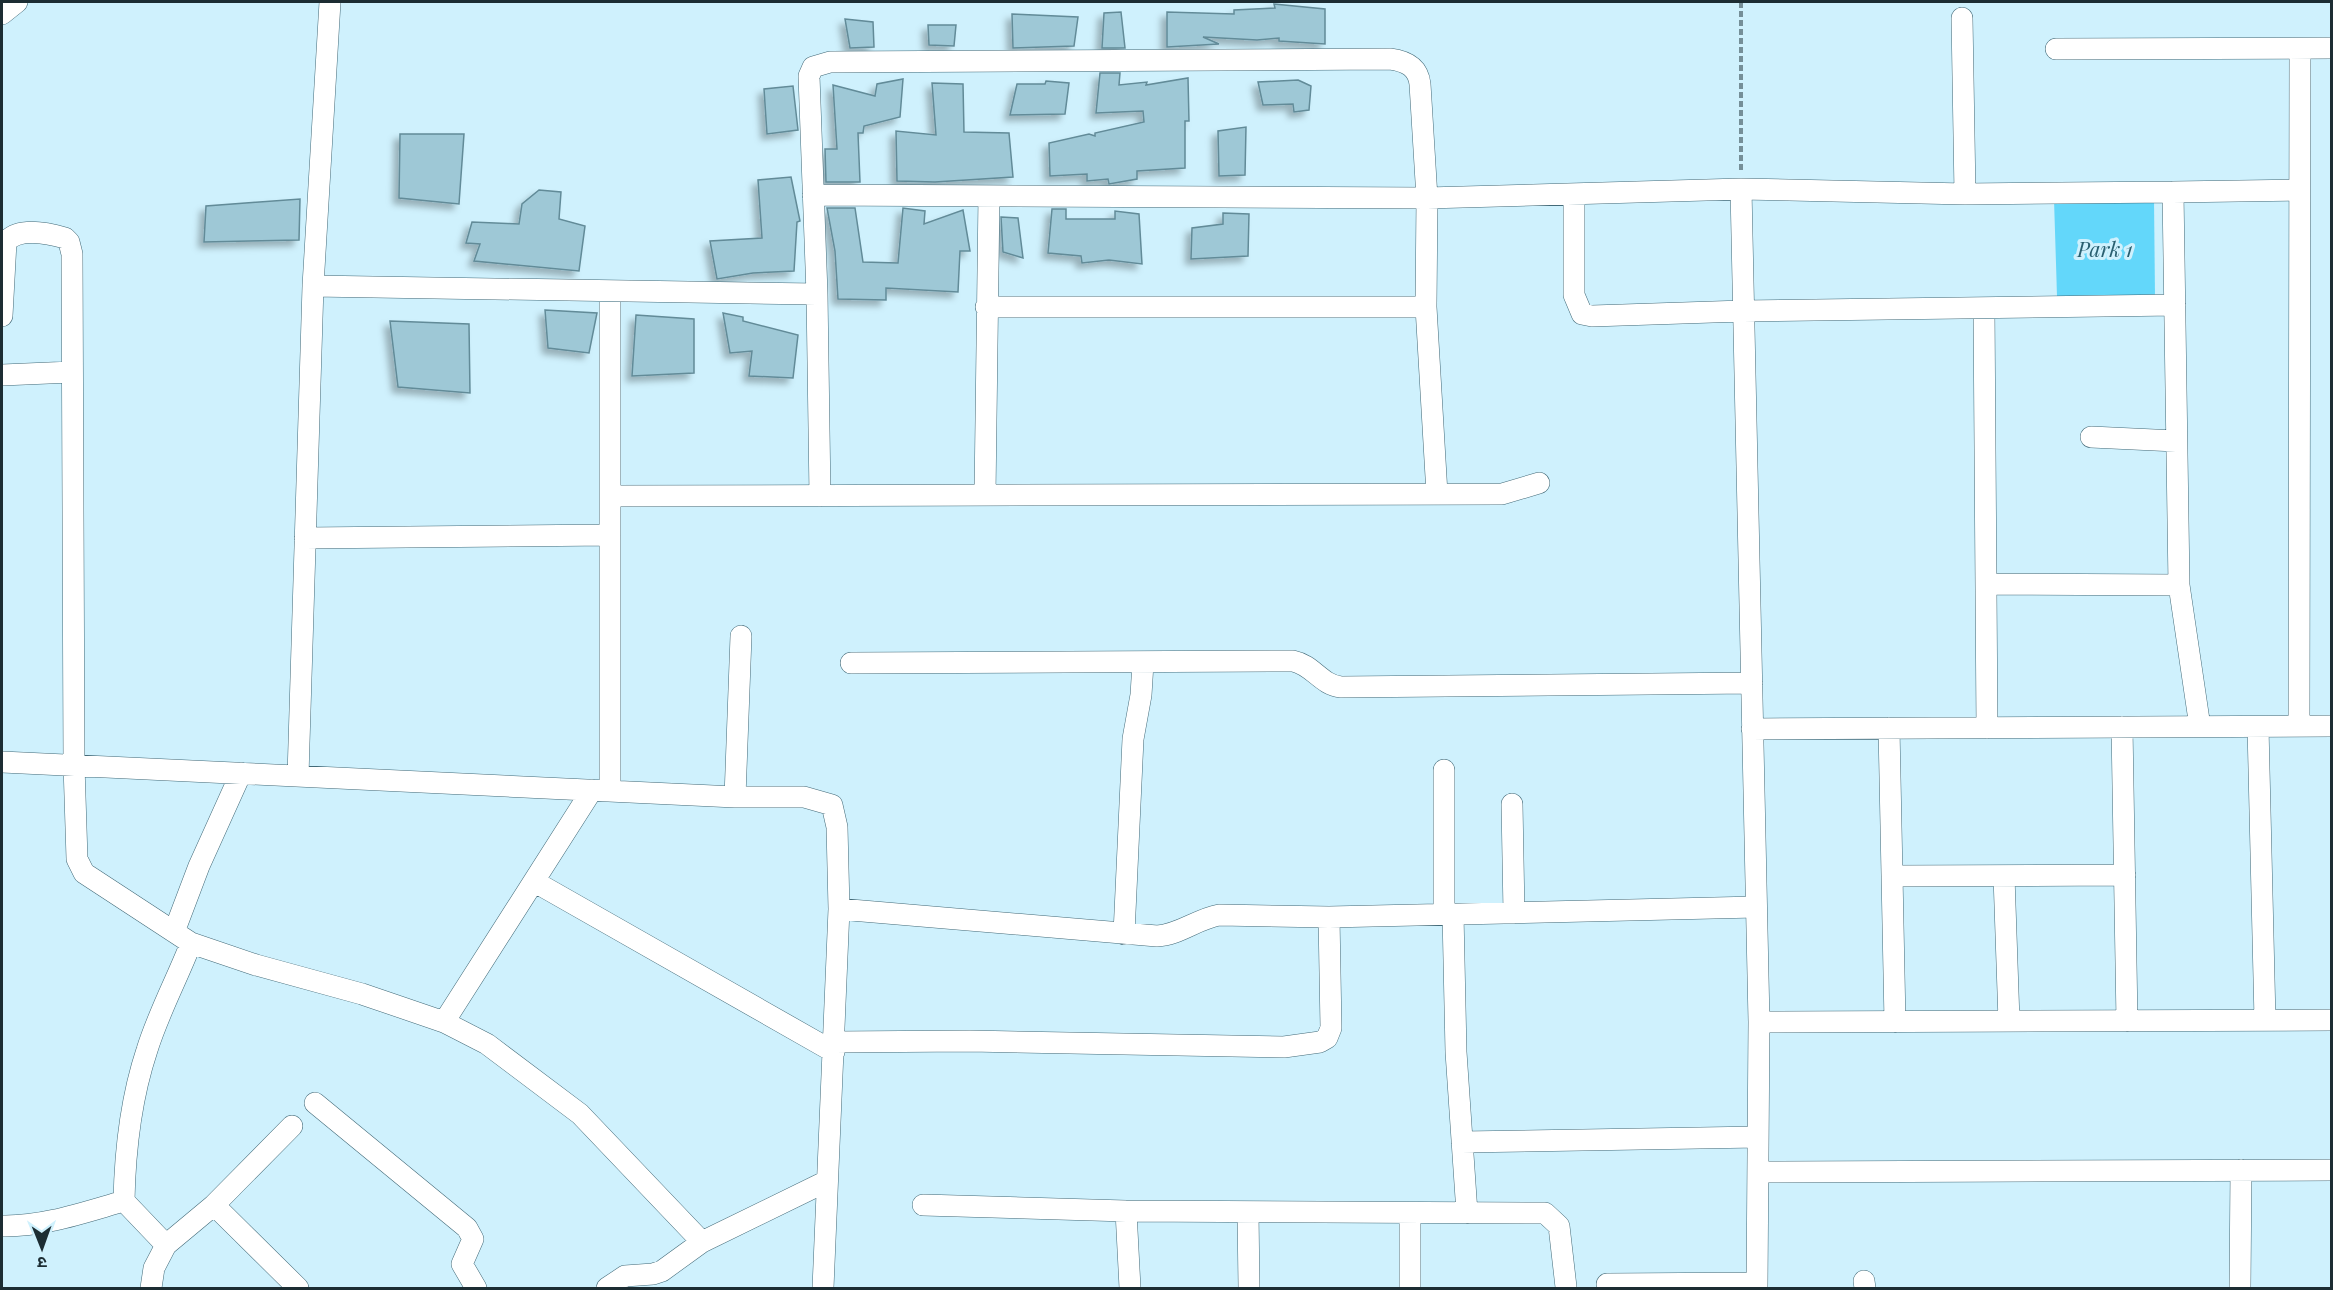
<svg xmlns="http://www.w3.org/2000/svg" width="2333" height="1290" viewBox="0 0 2333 1290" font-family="'Playfair Display','Noto Sans Devanagari',serif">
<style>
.green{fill:#63d7fa}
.building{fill:#9ec8d6;stroke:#628b98;stroke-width:1.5;filter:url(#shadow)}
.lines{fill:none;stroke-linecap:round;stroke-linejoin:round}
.minor-casing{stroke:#436a78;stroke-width:22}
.path{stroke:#758f98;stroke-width:4;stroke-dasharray:6 3;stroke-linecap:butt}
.minor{stroke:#fff;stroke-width:21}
.labels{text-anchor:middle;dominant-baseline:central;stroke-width:6;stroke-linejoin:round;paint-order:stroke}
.park-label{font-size:21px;font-style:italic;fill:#295f70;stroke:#cff1fd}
</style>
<defs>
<filter id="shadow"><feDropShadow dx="-5.5" dy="5.5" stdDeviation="3" flood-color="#0004"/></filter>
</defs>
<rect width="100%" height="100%" fill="#cff1fd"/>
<path class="green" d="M2054,199H2154L2155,297L2057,296Z"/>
<path class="building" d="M1274,4L1325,9V44L1279,41V38L1257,40L1203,37L1219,44L1167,47V12L1234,14V10L1275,8Z
M1121,12L1125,48H1102L1104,13Z
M1012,14L1078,17L1074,46L1013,48Z
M845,19L873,22L874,47L850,48Z
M928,25H956L954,46L929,45Z
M1100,73H1120L1119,85L1147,82L1146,85L1188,78L1189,121H1185V168L1137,171V179L1109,184L1108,179L1087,181V174L1050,176L1049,143L1089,134L1095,136V133L1144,122L1143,111L1096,113Z
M903,79L900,117L864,126L863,133H858L860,182H826L825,149H837L833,85L875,96L877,84Z
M1298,80L1311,86L1309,110L1294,112L1293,104L1263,105L1258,82Z
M1046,81L1069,83L1065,114L1010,115L1017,84H1045Z
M932,83L963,84L964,132L1009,133L1013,177L935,182L897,181L896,131L936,135Z
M793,86L798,130L767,134L764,89Z
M1246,127L1245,175L1219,176L1218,131Z
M400,134H464L459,204L399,198Z
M791,177L800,221L797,222L794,271L753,273L717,279L710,241L762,238L758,180Z
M539,190L561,192L559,219L585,226L579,271L474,261L480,244L466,243L472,222L519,224L522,204Z
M300,199L299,240L204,242L206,206Z
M827,208H855L863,262L898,263L903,208L925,211L924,224L963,210L970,251H960L958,292L886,288V300L838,299L835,251Z
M1052,209H1066V219H1115V211L1139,214L1142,264L1109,260L1082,263L1081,256L1048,253Z
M1223,213L1249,214L1248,256L1191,259L1192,228L1223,224Z
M1001,217L1018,218L1023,258L1003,252Z
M545,310L597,313L589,353L548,348Z
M723,313L743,317V321L798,335L793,378L749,376L752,351L730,353Z
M636,315L694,319V373L632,376Z
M390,321L469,324L470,393L398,387Z"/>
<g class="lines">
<defs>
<path id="minor" d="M330,2L313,286L817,294L809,76L813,67L830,62L1390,59C1406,61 1418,67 1420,84L1427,198L1426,307L1437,494
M2,14L17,2
M1962,18L1965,194
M2056,49L2332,48
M1741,189L1759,1022L2332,1020
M2173,192L2298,190
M813,195L1427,198L1741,189L1965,194L2173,192L2179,585L2200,727
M1574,196V295L1582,314L1592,316L1743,311L2175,305
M817,294L820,496
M986,307H1426
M1984,308L1987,728
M2,316L6,242C18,227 48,233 65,238L69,242L72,254L74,765L77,859L84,873L191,943L256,965L362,994L444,1022L487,1044L580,1114L702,1242
M2,375L72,372
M2091,437L2176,441
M985,495L989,196
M610,496L1502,494L1539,483
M305,538L610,535
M1986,584L2179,585
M851,663L1293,661C1313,665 1321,685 1341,687L1752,683
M2299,726L2300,49
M2122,727L2127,1021
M2258,727L2265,1020
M1889,728L1895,1022
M1752,729L2332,726
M2,762L735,797H804L832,805L837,827L839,909L823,1288
M1444,770V914
M298,776L313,286
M610,791V291
M735,797L741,636
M1512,804L1514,913
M1892,876L2125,875
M2004,876L2009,1021
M535,882L834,1052
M839,909L1157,936C1179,935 1197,919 1219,915L1329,917
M1453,914L1456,1052L1467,1213
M174,932L199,866L241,773
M1124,934L1133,739L1141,695L1143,663
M444,1022L592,790
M834,1042L970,1041L1284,1047L1320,1042L1327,1038L1331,1028L1329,917L1756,907
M315,1103L467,1228L473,1239L462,1264L476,1288
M1462,1142L1758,1137
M1758,1172L2332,1170
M214,1205L298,1288
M923,1205L1126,1211L1545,1213L1559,1226L1566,1287
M1126,1211L1130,1288
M1248,1212L1249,1288
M1410,1213V1288
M2,1226C43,1227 85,1212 124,1201
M166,1245L214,1205L292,1126
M1864,1281L1865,1288
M1607,1284L1757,1283
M151,1288L154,1268L166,1245L124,1201C125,1150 131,1098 147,1050C158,1014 177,979 191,943
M607,1288L625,1276L653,1274L662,1271L702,1242L827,1181
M1757,1288L1759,1022
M2240,1288L2241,1170"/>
</defs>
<use href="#minor" class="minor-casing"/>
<path class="path" d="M1741,2V170"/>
<use href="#minor" class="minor"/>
</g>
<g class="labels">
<g class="park-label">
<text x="2105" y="248">Park 1</text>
</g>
</g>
<rect width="2333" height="1290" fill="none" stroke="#1c2d33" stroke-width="6"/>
<g transform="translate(42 1248) rotate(179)" stroke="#cff1fd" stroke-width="4.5" paint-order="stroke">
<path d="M0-4.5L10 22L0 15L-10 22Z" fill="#1c2d33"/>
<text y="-9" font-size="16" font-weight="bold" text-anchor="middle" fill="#1c2d33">उ</text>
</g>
</svg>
